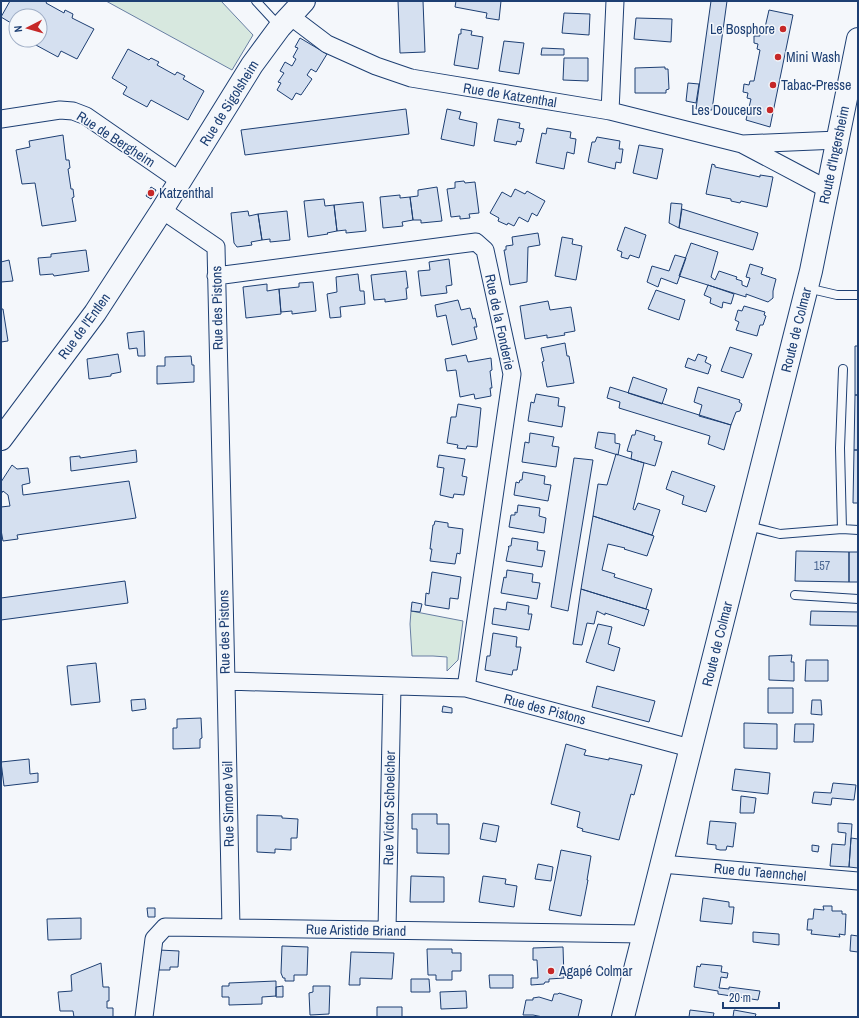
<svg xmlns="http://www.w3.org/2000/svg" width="859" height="1018" viewBox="0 0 859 1018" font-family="'Archivo Narrow',sans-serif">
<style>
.green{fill:#d7e8df;stroke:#687fa3}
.building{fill:#d5e0f0;stroke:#1d3f73}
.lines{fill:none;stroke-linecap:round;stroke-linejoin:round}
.lane-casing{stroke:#1d3f73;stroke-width:10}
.street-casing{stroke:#1d3f73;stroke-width:19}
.secondary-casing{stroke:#1d3f73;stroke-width:24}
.lane{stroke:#f4f7fb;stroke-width:8}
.street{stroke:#f4f7fb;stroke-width:17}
.secondary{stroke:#f4f7fb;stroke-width:22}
.poi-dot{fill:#c62828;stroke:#f4f7fb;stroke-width:1.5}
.labels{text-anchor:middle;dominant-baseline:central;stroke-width:3;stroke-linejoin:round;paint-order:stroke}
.number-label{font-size:12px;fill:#4b6792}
.poi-label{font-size:14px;fill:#1d3f73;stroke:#f4f7fb;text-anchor:start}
.street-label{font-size:14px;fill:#1d3f73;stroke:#f4f7fb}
</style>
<rect width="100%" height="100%" fill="#f4f7fb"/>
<path class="green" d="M106,1H221L253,35L232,70Z
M411,611L463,621L458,660L447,671V657L433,656H412L410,624Z"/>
<path class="building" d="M10,1H47L46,3L64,13L65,10L73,14L72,18L94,29L77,59L61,51L58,57L34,44L37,40H40V16H16V26L1,17Z
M398,1H423L425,52L400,53Z
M456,1H501L499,20L486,18L487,13L455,7Z
M711,1H727L712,110L696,109Z
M769,10L793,15L770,127L746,120L751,99L747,98L748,93L743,92L744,84L749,85L750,81H754L760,50L757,49L758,44L754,43V36H760V32H764Z
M564,13L590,14L589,35L562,33Z
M636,18L672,19L671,42L634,39Z
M461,29L472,31L471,35L483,37L478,69L454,65L459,34H461Z
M300,38L327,54L316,72L311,69L307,75L312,79L301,95L296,93L292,100L277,90L281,83L278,82L284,73L280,71L285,62L292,66L296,59L293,57L298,48L295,47Z
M504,41L524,43L519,74L499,71Z
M542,48L564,49V55H541Z
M128,49L149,60L151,58L159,62L157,65L175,75L177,72L185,76L183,79L204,91L188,120L151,100L147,107L123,94L127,87L112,78Z
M564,58H588V81L563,80Z
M665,67V69H668L669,89L666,90V93H635V68Z
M688,83L699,84L696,103L686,101Z
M406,109L409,134L245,155L241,130Z
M447,109L461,112L459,119L477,123L474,146L441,139Z
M498,119L520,123L519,128L524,129L521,142L517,141L516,145L494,141Z
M547,128L571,132L570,138L576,139L574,154L567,152L564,169L536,163L542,133L546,134Z
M63,135L66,160H69L70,168L68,169L71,189H73L74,197L72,198L76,221L42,226L35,183L22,184L16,150L30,147L29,141Z
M597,137L620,141L619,149H623L621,163L616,162L615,169L588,162L592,142H595Z
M639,145L663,149L657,179L633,173Z
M712,164L715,165V167L760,177V175L773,177L767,207L741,201L740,203L731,201V199L706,194Z
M464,181L465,183L475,182L479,213L469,214L470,218L460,219V216L451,217L447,189L455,188V182Z
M151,187L156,190L151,199L146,196Z
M437,187L442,221L421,223V220H413L410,197L418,196V190Z
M515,189L525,194L527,191L545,201L537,216L532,213L528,222L519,217L514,226L508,223L507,225L498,221L499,218L490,213L502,192L511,197Z
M400,195V198L410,197L413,220L402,222L403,226L383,228L380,197Z
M324,199L325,206L334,205L337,231L327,233L328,234L308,237L304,201Z
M363,202L366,231L346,233V230L337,231L334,205Z
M671,203L682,204L679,228L669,223Z
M682,209L758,233L753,250L679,228Z
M248,211L249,216L258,214L262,240L251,242L252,245L237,247L234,243L231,213Z
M287,211L290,240L270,242V239L262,240L258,214Z
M625,227L646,235L639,258L630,255L628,259L621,257L622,252L617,250Z
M538,233L540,245L528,247L527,282L510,285L504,250H506V246L513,245L512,237Z
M562,237L573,239L572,244L582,246L576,280L555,276Z
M691,243L718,252L711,277L715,280L719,271L737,277L736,279L742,281V285L747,287L750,278L746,277L750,264L763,268L761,274L776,279L773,291V298L768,302L746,294V297L679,276Z
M86,250L89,271L54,276L53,274L40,275L38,258L51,257V254Z
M675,255L686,258L677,284L661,278L658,287L647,282L652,266L669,271Z
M449,259L452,285L446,286L447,293L421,296L418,271L430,270L429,262Z
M9,260L13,281L1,282V262Z
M406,271L408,288H406L407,299L385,302V299L374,300L371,275Z
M358,274L360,291H364L365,304L340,307L341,317L330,318L327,294L337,292L336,277Z
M313,282L316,311L292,314V311L281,312L279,289L299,287V283Z
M267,284V291L279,289L281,314L246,318L243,287Z
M708,285L734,294L731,304L723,302L722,308L710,303L711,298L704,295Z
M656,290L685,300L679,320L648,309Z
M458,300L461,310L470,308L473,319L475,318L477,327H474L477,339L452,345L446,315L437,317L435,305Z
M548,301L550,310L571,307L575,331L564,333L565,335L547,338V335L525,339L520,306Z
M744,306L765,312L764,315L766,316L763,325H760L757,336L736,330L739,322L735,320L738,310L742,311Z
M1,309H3L8,341L1,342Z
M144,331L145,356H138L137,348L129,349L127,333Z
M565,343L567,356H569L574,383L547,387L542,362L544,361L541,348Z
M855,346H858V395H855Z
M730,347L752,354L743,378L721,371Z
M118,354L121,372L111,374V376L89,379L87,359Z
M698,354L707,357L705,362L711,365L708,374L685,367L688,358L695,361Z
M466,355L468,362L491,358L492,370L490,371L492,388H490L491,396L475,399L474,394L460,397L456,370L447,371L445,359Z
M191,356L192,365H194V382L157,384V366H165V357Z
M633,377L667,389L662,404L628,393Z
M610,387L731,425L724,450L708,444L710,436L619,408L620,402L607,398Z
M698,387L740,400L739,402L742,404L740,411L736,412L731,425L699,416L702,405L694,402Z
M536,394L559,398L558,406L565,407L562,427L528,421L531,402L534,403Z
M855,395H858V450H854Z
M458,404L481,408L477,447L467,446L466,449L457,448L458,445L447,443L451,417H456Z
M636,430L655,436L654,440L662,442L655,466L631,459L632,452L627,451L632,435H635Z
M598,432L615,434V443L620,444L618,455L595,448Z
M530,433L554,437L552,446L559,447L556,467L522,462L525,442L529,443Z
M136,450L137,462L71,471L70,457L80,456V458Z
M854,450H858V503H853Z
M616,454L644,463L633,509L635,510L638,503L660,510L652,535L593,516L598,484L607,485Z
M439,455L465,459L462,476L467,477L464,495L454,494L453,498L440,495L444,468L437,467Z
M574,458L593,460L568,611L551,607Z
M12,465L17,469L28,468L30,483L22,485L23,495L129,481L136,518L17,535L18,539L3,541L1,530V507L10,506L8,495L3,491L1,494V482Z
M672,471L715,486L706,512L682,504L684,496L666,489Z
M523,472L545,476L544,484L551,485L548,501L514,495L516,482L519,483L520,480H522Z
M518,505L540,508L539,516L546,518L544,533L509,527L511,515H515V512L517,513Z
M593,516L654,536L647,556L624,549L625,548L608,544L602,570L615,574L614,577L652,589L646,609L581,589Z
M435,521L448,523V527L463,529L460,554L457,553L455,564L430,561L432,549H430L433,525H434Z
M512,538L538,542L537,550L545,551L542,567L506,561L509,547H508L509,546H511Z
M796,551L849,552V582L795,581Z
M849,552H858V582H849Z
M507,570L533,574L532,582L540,583L537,599L501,593L504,577L506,578Z
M432,572L461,577L458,599L450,598L449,609L425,605L426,593L429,594Z
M125,581L128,603L1,620V598Z
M581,589L649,610L644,626L605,613V615L597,611L594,624L587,623L582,645L573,644Z
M412,602L422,604L420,612L411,611Z
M507,602L529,606L528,614H532L529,630L492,624L494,608L506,610Z
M811,611L858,612V626L810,625Z
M598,624L612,627L608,644L620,648L614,671L586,662Z
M493,633L517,637L516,647H521L517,670H513L512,675L485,670L487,656H490Z
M792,655L791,662H794V681L769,680V656Z
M806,660H828V681H805Z
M96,663L100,702L71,705L67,666Z
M597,686L655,701L649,722L592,707Z
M768,688H793V713H768Z
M145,699L146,709L132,711L131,700Z
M812,700H821L822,715L811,714Z
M443,706L452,708V713L442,712Z
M201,718L202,738L200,739V748L173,749V728H177V719Z
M744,723L777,724V749L744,748Z
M795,724H814L813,742H794Z
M566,744L586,750L584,755L609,760V758L642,765L634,795L631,794L619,840L582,831L583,829L577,827L580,812L551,804Z
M29,759L30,774L38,773V782L4,786L1,762Z
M735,769L770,773L768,794L732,790Z
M833,783L856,785L854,800L832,798L831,805L812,803L814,792L831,793Z
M741,796L756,798L754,813H740Z
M412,814H437V824H449V854L417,853V829H412Z
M257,815L282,816V818L298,819L297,838H291V850L275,849V853L257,852Z
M710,821L736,823L733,847L727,846L726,850H720L716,849V845L707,844Z
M483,823L499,826L496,842L480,839Z
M838,823L852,824L849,867L830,866L832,844L845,845L846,833L838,832Z
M851,838L858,839V868L849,867Z
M812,845L819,846L818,852L812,851Z
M561,850L591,856L587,880H588L581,916L549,910Z
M538,864L553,867L551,881L535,879Z
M411,876L444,877V902H410Z
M483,876L506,879L505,884L517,886L514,907L479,902Z
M703,898L729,902V907H734L732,924L700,921Z
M823,906H832V911H842V914H846L845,935L839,934L840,937L811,934L812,930H807L808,919H813L814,909L824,910Z
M147,908H155V917H148Z
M81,918V939L48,940L47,919Z
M753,932L779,934V945L753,942Z
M851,935L858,936V952L850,951Z
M282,946L308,947L307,975H294V981H285V978H283L281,973Z
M563,947L564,978L549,979V982H545L544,984L531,985V978H538L537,960H533V948Z
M427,949H452V953H461V971H452V980H436V975H428Z
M159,950L179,951L178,967H170V970H159Z
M351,952L394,953L392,979L360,978V985H349Z
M101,963L103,987H109V1001H107V1008H113V1017H74L73,1011H60L58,992L72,991L71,975Z
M701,964L722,966L721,972L728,973L727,978L721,977L719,988L729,989V987L760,991L758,1000L718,994V991L694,987L697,966L700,967Z
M489,975H513V988H490Z
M411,979H429L430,992H411Z
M276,981V996L262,997V1004L229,1005V997H222V986H229V983Z
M283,986V997H276V987Z
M313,986H330L329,1014L310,1015L309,993L313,992Z
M466,991L467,1008L441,1009L440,992Z
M559,993L582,1000L578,1017H543L533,1015H523L526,1000H533V998L539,997L552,1001L554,994H558Z
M377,1007H402V1017H377Z
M690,1010L714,1013L713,1017H689Z
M734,1010L756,1014L755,1017H733Z"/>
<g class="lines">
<defs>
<path id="lane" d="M256,1L280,27
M807,288L837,295H858
M748,526L780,534L842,529L858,530
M842,529L840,448L843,369
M795,595L858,599"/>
<path id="street" d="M290,16L327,44L376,66L411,78L610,111L742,144
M610,111L615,1
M1,119L60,110L73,111L86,116L180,181
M827,189L742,144L838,140
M162,210L216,247L226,681L466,688L690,748
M216,276L476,242L485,250L512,374L466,688
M226,681L231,928
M662,864L858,881
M387,930L392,686
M144,1017L154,939L165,927L643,934"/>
<path id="secondary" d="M1,439L95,313L162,210L252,65L280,27L304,1
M623,1017L811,271L858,39"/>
</defs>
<use href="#lane" class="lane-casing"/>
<use href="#street" class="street-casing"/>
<use href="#secondary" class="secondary-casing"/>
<use href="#lane" class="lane"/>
<use href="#street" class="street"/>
<use href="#secondary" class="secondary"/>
</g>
<g class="poi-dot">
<circle cx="783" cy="29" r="4"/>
<circle cx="778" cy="57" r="4"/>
<circle cx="773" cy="85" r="4"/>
<circle cx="770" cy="110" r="4"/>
<circle cx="151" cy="193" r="4"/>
<circle cx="551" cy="971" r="4"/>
</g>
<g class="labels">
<g class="number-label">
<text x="822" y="566">157</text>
</g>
<g class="poi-label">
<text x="775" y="29" text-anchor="end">Le Bosphore</text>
<text x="786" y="57">Mini Wash</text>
<text x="781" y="85">Tabac-Presse</text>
<text x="762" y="110" text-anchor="end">Les Douceurs</text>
<text x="159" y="193">Katzenthal</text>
<text x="559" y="971">Agapé Colmar</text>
</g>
<g class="street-label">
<text transform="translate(510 95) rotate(9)">Rue de Katzenthal</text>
<text transform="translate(229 103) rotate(-58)">Rue de Sigolsheim</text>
<text transform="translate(116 139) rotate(33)">Rue de Bergheim</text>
<text transform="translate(834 155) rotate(-78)">Route d'Ingersheim</text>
<text transform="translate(217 308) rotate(-91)">Rue des Pistons</text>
<text transform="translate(500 322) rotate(78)">Rue de la Fonderie</text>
<text transform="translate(84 326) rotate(-54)">Rue de l'Entlen</text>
<text transform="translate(796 330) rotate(-76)">Route de Colmar</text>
<text transform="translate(224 632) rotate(-91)">Rue des Pistons</text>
<text transform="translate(717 644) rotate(-76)">Route de Colmar</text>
<text transform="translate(545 709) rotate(15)">Rue des Pistons</text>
<text transform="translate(228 804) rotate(-91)">Rue Simone Veil</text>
<text transform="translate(389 808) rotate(-89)">Rue Victor Schoelcher</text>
<text transform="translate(760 872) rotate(5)">Rue du Taennchel</text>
<text transform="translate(356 930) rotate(1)">Rue Aristide Briand</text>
</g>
</g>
<rect width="859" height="1018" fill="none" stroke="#1d3f73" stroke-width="4"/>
<g transform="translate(28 28) rotate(264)"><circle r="19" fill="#f4f7fb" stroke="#9eadc5"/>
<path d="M0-3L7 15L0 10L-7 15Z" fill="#c62828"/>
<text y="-6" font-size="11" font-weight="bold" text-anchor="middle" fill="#1d3f73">N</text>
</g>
<path d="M723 1002v6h56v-6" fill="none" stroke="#1d3f73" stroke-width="2"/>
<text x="729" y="1002" font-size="12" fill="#1d3f73" stroke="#f4f7fb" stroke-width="3" paint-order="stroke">20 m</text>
</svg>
